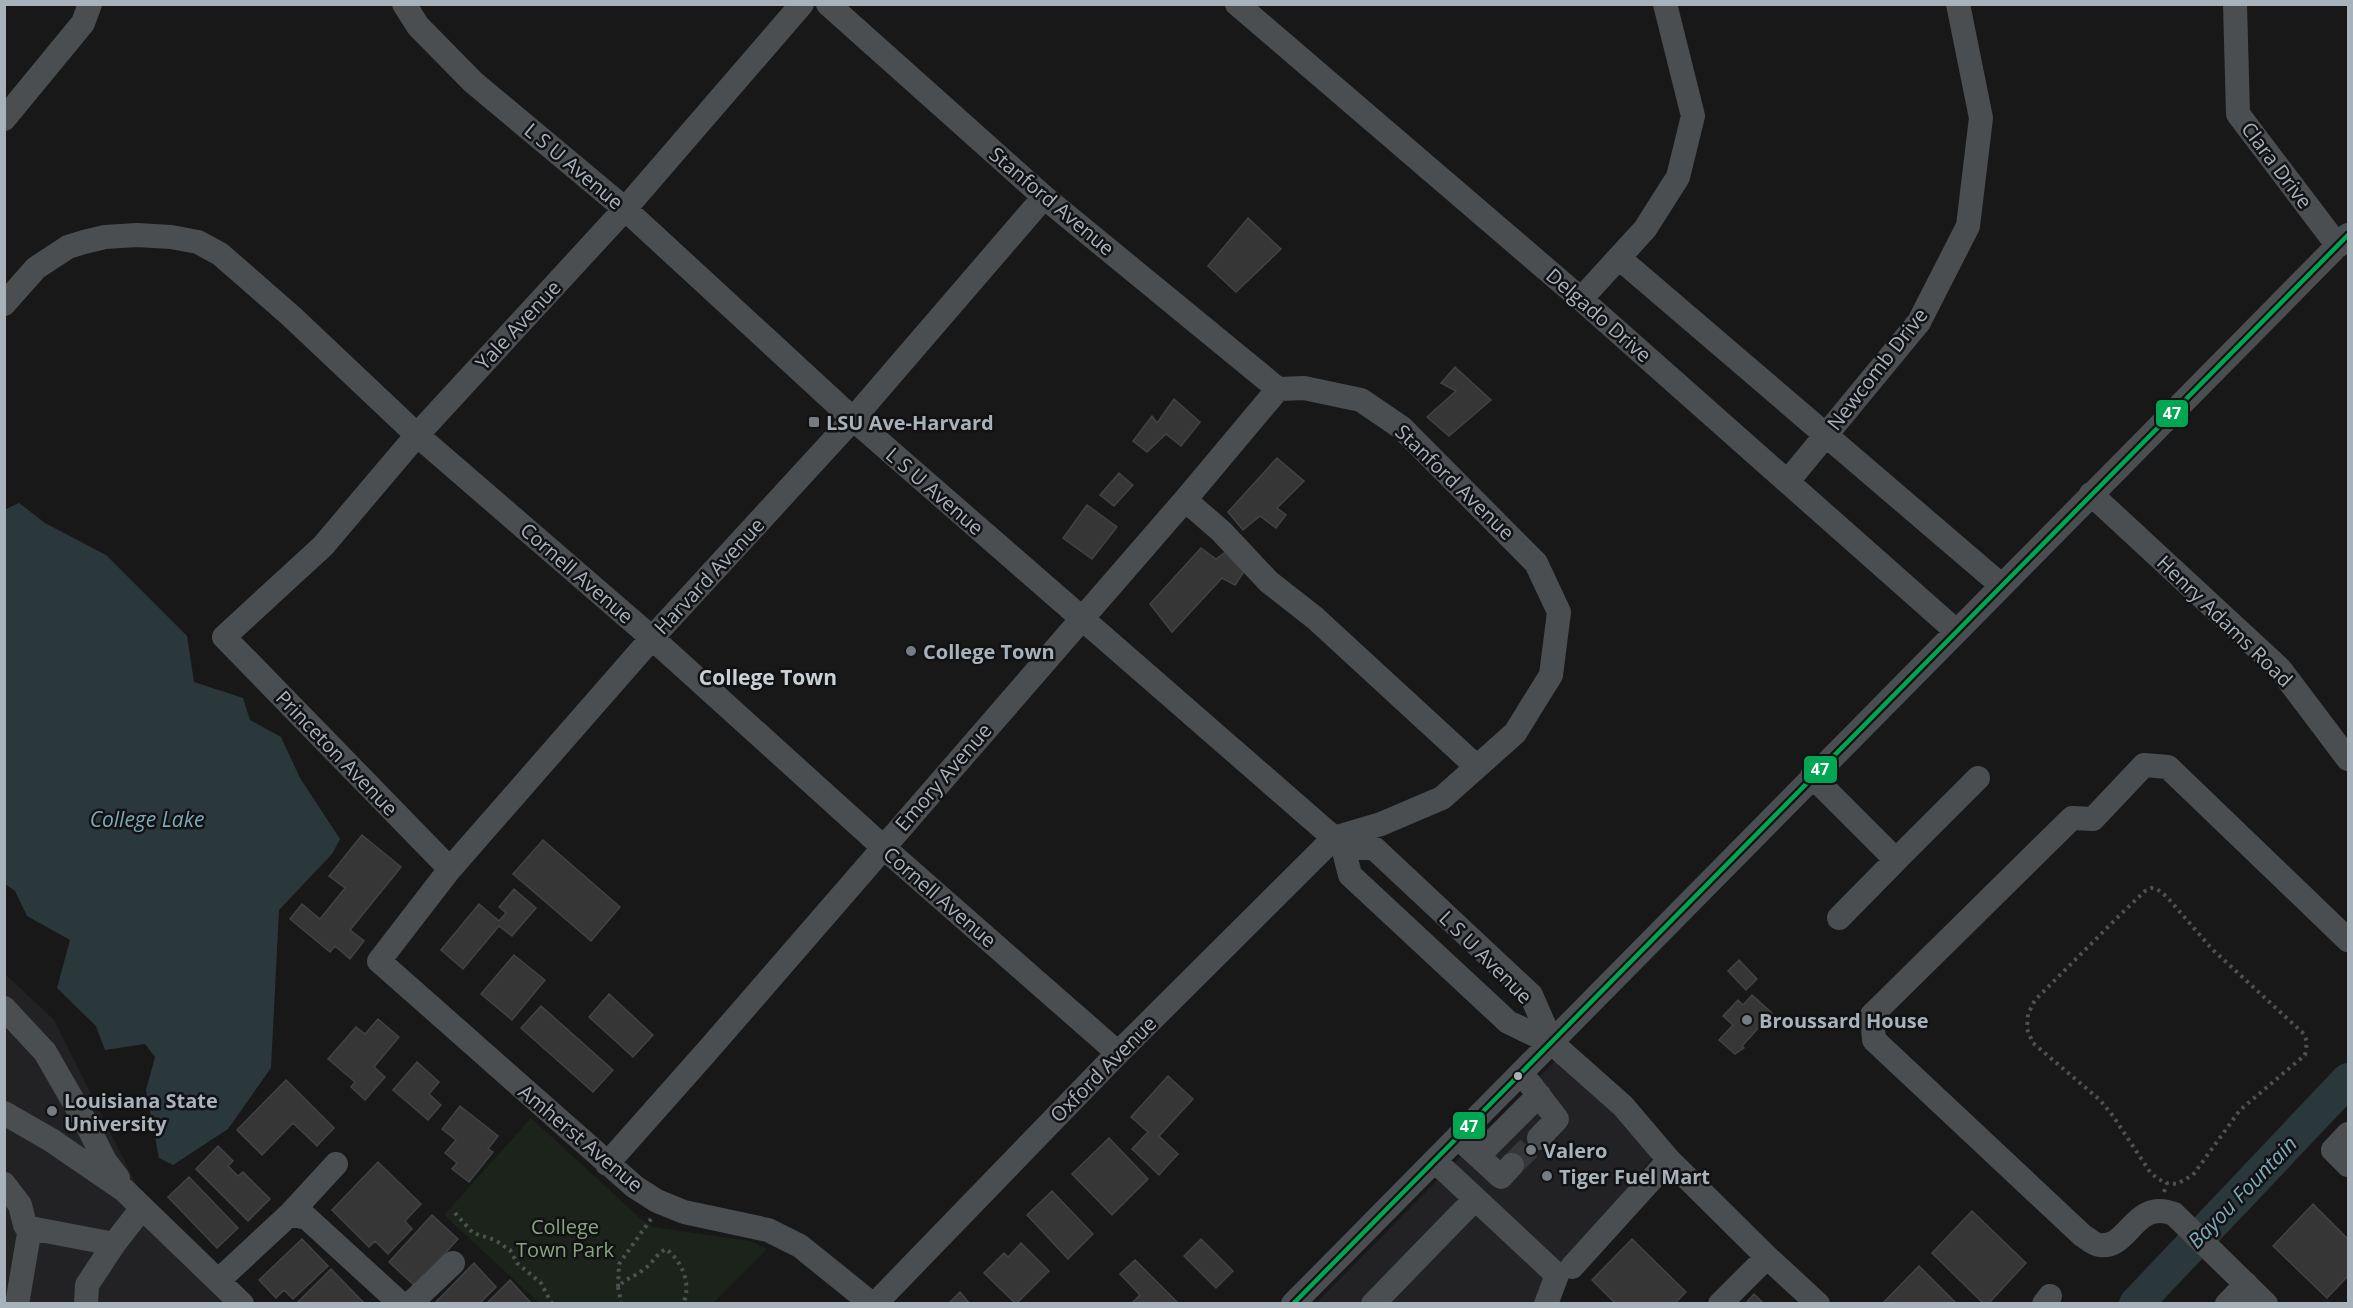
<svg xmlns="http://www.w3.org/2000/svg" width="2353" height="1308" viewBox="0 0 2353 1308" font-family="'Open Sans',sans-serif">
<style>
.built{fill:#222224}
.green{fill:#1c231b}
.water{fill:#2a383b}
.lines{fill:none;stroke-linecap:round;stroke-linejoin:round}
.river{stroke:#2a383b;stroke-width:34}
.building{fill:#363637;stroke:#404344;stroke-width:1.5}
.minor-tunnel{stroke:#353738;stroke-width:24;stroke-dasharray:24 12;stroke-linecap:butt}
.path{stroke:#4e5052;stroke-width:4;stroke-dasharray:3 4.5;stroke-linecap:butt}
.minor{stroke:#4b4e51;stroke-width:24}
.bus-1-casing{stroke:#121214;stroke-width:9}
.bus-1{stroke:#00a651;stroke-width:4.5}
.poi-dot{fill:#767c81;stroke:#121214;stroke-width:2}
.bus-dot{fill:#a8b2ba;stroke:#121214;stroke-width:2}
.labels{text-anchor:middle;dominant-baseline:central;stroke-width:5;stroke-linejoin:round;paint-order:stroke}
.street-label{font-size:20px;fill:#a8b2ba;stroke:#121214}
.poi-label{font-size:20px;font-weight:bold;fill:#a8b2ba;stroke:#121214;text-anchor:start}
.park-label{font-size:20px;fill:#85a67d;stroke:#121214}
.neighbourhood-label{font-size:21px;font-weight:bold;fill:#c9d0d6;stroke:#121214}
.water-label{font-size:21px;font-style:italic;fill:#7caab8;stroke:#121214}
.line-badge{stroke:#121214;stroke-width:2}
.badge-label{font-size:16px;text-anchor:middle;font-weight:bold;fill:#fff}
</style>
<rect width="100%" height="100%" fill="#181818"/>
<path class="built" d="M4,973L54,1020L145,1202L248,1303H5Z
M1563,1053L1656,1153L1557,1275L1546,1303L1315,1304Z"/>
<path class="green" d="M531,1118L641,1219L653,1227L750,1241L767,1249L713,1303H539L444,1215Z"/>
<path class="water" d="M19,503L45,523L106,555L187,636L194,682L243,698L250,720L281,737L300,778L340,839L332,854L279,910L271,1068L228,1129L173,1165L159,1158L146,1090L155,1057L145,1044L105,1050L96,1026L57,988L70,940L27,916L15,891L5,884L4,510Z"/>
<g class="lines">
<path class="river" d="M2136,1304L2348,1080"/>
</g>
<path class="building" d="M1248,218L1281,249L1236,292L1208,266Z
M1455,367L1491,400L1449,436L1427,417L1456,391L1441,383Z
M1174,399L1200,422L1181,446L1166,434L1147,452L1133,441L1152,416L1157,423Z
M1277,458L1304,481L1277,508L1286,515L1276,528L1260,516L1243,530L1228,512Z
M1119,473L1133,485L1114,506L1100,495Z
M1087,505L1117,527L1092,559L1063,538Z
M1201,548L1216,559L1227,551L1247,567L1235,585L1222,578L1172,632L1150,604Z
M362,835L401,867L350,930L364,941L350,959L335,946L330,952L290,919L302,904L320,919L345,888L329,876Z
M543,840L620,907L591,941L513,874Z
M514,889L536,908L512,936L499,926L463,969L441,950L479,904L499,921L506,913L499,907Z
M514,955L545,980L512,1020L481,994Z
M1739,960L1757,979L1746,990L1728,971Z
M609,994L653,1035L633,1057L589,1017Z
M1752,995L1772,1013L1742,1046L1744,1048L1735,1054L1719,1040L1733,1025L1723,1016L1738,1000L1743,1005Z
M541,1006L613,1070L593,1092L521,1028Z
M378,1019L399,1037L374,1067L385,1077L365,1100L351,1087L355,1082L328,1059L356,1027L365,1034Z
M417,1062L439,1082L429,1094L441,1105L428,1120L393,1090Z
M1168,1076L1193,1099L1159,1136L1178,1154L1159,1175L1132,1149L1148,1132L1131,1117Z
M286,1080L334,1128L317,1146L293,1123L262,1155L237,1130Z
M460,1106L498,1136L488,1149L493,1152L469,1182L452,1169L457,1163L445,1153L456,1140L442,1129Z
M1109,1138L1148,1179L1112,1215L1072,1174Z
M218,1146L233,1161L228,1166L238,1176L243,1172L270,1199L248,1221L196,1169Z
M378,1162L421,1204L405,1221L412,1229L388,1254L375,1241L369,1247L332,1210Z
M189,1177L238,1228L217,1248L168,1197Z
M1052,1191L1093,1234L1068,1259L1027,1215Z
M2313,1204L2348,1239V1276L2327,1298L2273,1246Z
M1972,1211L2026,1263L1988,1304H1984L1932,1253Z
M432,1215L458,1239L415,1286L389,1262Z
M302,1239L328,1266L293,1299L284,1290L276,1298L259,1280Z
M1201,1239L1233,1271L1216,1288L1184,1256Z
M1632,1239L1686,1292L1674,1304H1616L1592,1280Z
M1021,1243L1049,1271L1016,1304L984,1273L1004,1253L1008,1257Z
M1135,1260L1177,1302L1175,1304H1131L1140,1295L1120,1274Z
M474,1263L496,1287L479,1304H434Z
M1919,1266L1957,1304H1882Z
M331,1269L365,1304H296Z
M510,1280L532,1304H486Z
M960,1292L970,1304H948Z
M1754,1294L1764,1304H1745Z"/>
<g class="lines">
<path class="minor-tunnel" d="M1512,1165L1539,1138"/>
<path class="path" d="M2164,1192L2167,1183L2158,1179L2150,1172L2113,1116L2100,1100L2033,1043L2027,1029L2028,1014L2035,1000L2120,915L2145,891L2151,888L2157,889L2167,897L2212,949L2304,1034L2307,1042L2305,1055L2240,1110L2193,1175L2177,1184L2167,1183
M455,1213L473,1233L495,1240L510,1250L517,1263L541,1283L552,1304
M651,1219L619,1264L618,1287C626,1278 634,1277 643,1270C652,1264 656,1254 666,1249C682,1261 692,1284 683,1304
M618,1287L621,1302"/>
<path class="minor" d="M404,4L418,26L473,82L625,209L853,419L1334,838L1343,847L1350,875L1508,1022L1552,1043L1623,1106L1669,1160
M828,4L1044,197L1278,389L1304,388L1361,400L1402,428L1536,563L1559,612L1551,675L1515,733L1442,798L1381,824L1334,838L1118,1053L875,1304
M1237,4L1581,299L1956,631
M2235,4L2238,114L2338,246
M4,119L83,23L90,4
M1619,258L2001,585
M1581,299L1645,229L1678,177L1693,116L1665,4
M4,304L36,268L68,247L84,242L105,237L137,235L171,237L198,242L220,254L291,316L417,435L652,638L883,847L1118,1053
M1788,481L1919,322L1968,226L1981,118L1958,4
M2091,494L2280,669L2348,759
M1185,500L1221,531L1269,582L1315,618L1477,767
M1812,776L1896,860L1839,918
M1343,847L1374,848L1531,995L1552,1043
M1896,860L1978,778
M450,869L224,637L323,546L417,435L625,209L802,4
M4,1008L45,1052L87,1125L105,1161L118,1178
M1530,1084L1557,1119L1539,1138
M4,1113L51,1140L124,1190L242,1304
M2348,1134L2333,1150L2348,1165
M1466,1145L1501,1177L1512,1165
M1478,1156L1539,1095
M1435,1161L1557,1275L1546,1304
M607,1164L709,1049L1185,500L1278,389
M4,1184L20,1205L25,1225L30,1228L114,1244
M290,1214L307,1218L401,1304
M1572,1267L1669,1160L1767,1257L1818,1304
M219,1280L290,1214L336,1164
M17,1304L30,1228
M86,1304L87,1285L114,1244L142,1208
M410,1304L453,1263
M872,1304L800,1246L768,1230L684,1212L657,1201L635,1187L379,961L450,869L652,638L853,419L1044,197
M1293,1304C1646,948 1996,591 2348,235
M1373,1304L1475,1199
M1720,1304L1767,1257
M2044,1304L2050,1296
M2227,1304L2246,1284
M2266,1304L2174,1214C2134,1198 2129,1250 2099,1245C2093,1244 2087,1238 2082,1235L1874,1040L1872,1015L2072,818L2093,819L2144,765L2168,767L2348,940"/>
<defs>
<path id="bus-1" d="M1293,1304L2348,235"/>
</defs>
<use href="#bus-1" class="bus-1-casing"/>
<use href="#bus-1" class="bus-1"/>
</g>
<g class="poi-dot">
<rect x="808" y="416" width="12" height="12" rx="3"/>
<circle cx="911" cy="651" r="6"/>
<circle cx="1747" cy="1020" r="6"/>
<circle cx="52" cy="1111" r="6"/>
<circle cx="1531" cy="1150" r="6"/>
<circle cx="1547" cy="1176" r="6"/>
</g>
<circle class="bus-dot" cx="1518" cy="1076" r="5"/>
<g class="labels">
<g class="street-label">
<text transform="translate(2277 165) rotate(53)">Clara Drive</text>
<text transform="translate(574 166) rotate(40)">L S U Avenue</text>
<text transform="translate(1052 201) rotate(40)">Stanford Avenue</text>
<text transform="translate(1599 315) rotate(41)">Delgado Drive</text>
<text transform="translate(518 325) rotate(-47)">Yale Avenue</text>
<text transform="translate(1877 369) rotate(-52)">Newcomb Drive</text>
<text transform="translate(1455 482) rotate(44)">Stanford Avenue</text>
<text transform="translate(935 491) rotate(41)">L S U Avenue</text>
<text transform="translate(577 573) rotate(41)">Cornell Avenue</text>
<text transform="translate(709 576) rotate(-47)">Harvard Avenue</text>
<text transform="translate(2225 621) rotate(44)">Henry Adams Road</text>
<text transform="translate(337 753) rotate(46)">Princeton Avenue</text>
<text transform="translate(943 777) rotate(-49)">Emory Avenue</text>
<text transform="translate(940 897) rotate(41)">Cornell Avenue</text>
<text transform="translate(1486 957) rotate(45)">L S U Avenue</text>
<text transform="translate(1103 1069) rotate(-45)">Oxford Avenue</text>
<text transform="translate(581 1138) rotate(40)">Amherst Avenue</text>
</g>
<g class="poi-label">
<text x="826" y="422">LSU Ave-Harvard</text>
<text x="923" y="651">College Town</text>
<text x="1759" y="1020">Broussard House</text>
<text x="64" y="1100">Louisiana State<tspan x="64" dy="23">University</tspan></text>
<text x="1543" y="1150">Valero</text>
<text x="1559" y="1176">Tiger Fuel Mart</text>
</g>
<g class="park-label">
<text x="565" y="1226">College<tspan x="565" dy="23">Town Park</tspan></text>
</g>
<g class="neighbourhood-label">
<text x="768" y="677">College Town</text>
</g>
<g class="water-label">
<text x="147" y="819">College Lake</text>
<text transform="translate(2242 1192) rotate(-46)">Bayou Fountain</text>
</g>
</g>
<g class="line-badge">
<rect x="2155" y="399" width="34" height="29" rx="6" fill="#00a651"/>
<rect x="1803" y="755" width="35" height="29" rx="6" fill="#00a651"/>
<rect x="1452" y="1111" width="34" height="29" rx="6" fill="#00a651"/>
</g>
<g class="badge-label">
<text x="2172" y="419">47</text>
<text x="1820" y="775">47</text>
<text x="1469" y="1132">47</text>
</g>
<rect width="2353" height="1308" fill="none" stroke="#a8b2ba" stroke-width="12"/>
</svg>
